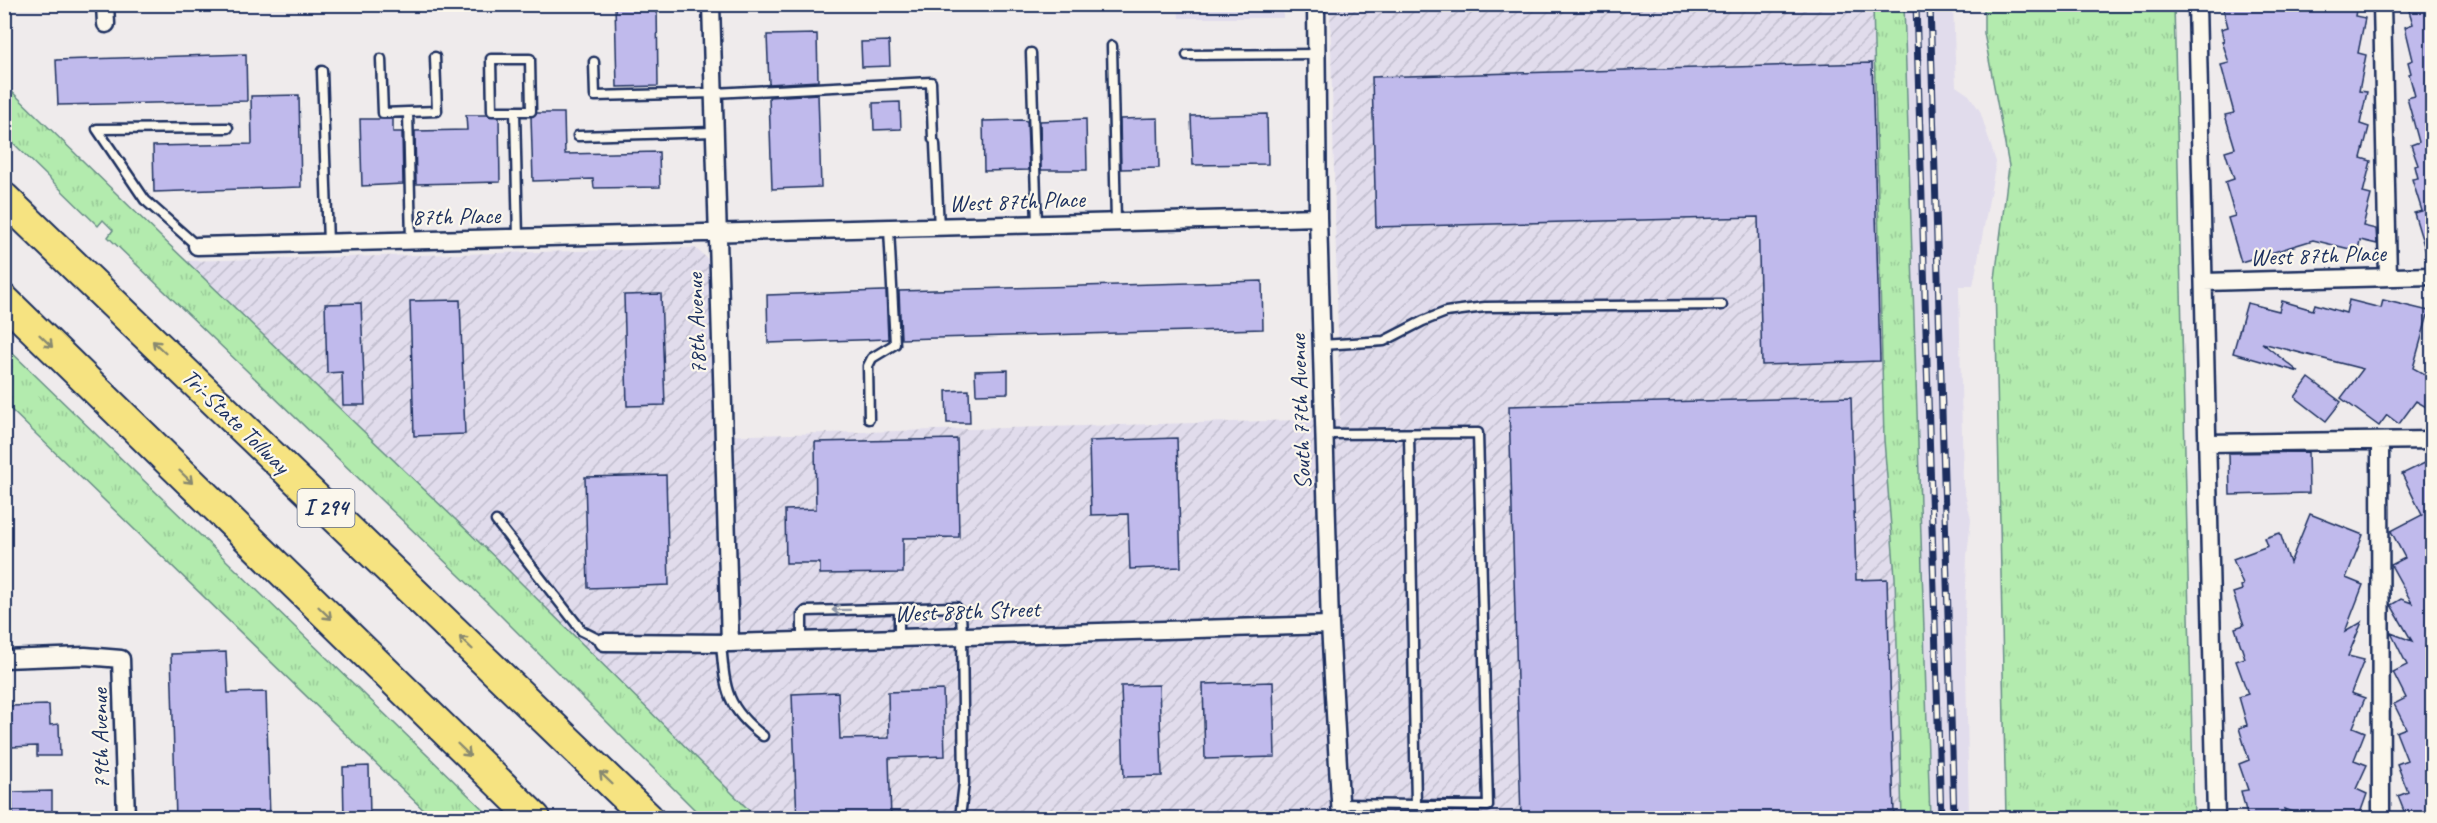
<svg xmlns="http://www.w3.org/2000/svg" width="2437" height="823" viewBox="0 0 2437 823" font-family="Caveat,sans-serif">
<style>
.built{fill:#e1dcec}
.industrial{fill:url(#industrial-furrows)}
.grass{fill:url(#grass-tufts);stroke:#678d86;stroke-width:1.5}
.building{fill:#c0baec;stroke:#1b2f5e;stroke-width:1.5}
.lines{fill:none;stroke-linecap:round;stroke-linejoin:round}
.lane-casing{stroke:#1b2f5e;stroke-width:13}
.street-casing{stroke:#1b2f5e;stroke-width:21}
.highway-casing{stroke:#1b2f5e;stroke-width:34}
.lane{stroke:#fbf7ec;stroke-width:8}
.street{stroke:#fbf7ec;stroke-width:16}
.highway{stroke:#f6e381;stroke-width:30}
.rail-casing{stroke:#1b2f5e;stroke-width:7}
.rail{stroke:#fbf7ec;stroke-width:4.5;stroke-dasharray:14;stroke-linecap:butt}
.oneway{stroke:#888970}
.oneway2{stroke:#8b93a5}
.labels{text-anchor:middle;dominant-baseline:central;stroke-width:4.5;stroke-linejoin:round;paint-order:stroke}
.shield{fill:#fbf7ec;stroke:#5e6b89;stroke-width:1.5}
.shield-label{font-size:22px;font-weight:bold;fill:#1b2f5e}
.street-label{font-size:24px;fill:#1b2f5e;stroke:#fbf7ec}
</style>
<defs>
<pattern id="industrial-furrows" width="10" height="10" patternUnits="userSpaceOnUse" patternTransform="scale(1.5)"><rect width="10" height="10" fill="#e1dcec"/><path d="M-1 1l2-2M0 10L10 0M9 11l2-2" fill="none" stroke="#c0bdcd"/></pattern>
<pattern id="grass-tufts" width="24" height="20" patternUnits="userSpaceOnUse" patternTransform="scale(1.5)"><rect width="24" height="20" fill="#b3ebae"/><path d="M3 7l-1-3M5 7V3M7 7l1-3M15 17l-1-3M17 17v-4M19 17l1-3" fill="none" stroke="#99ca98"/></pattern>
</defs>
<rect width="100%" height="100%" fill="#efebec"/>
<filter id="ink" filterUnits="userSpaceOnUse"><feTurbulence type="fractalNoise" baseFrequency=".0167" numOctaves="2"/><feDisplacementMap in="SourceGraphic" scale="12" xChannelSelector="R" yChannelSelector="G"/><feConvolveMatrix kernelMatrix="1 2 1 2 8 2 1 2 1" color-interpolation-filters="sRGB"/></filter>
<g filter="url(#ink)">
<path class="built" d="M1178,5H1283V18H1179Z
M1904,5H1953L1956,86L1969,95L1980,111L1996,162L1973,286H1959L1963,485L1971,519L1967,556L1965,615L1969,818H1930Z"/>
<path class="industrial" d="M1330,5H1873L1884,440L1895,577L1902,818H757L187,261L695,248L708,259L715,436L1340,419Z"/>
<path class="grass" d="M1873,5H1904L1930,818H1902L1895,577L1884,440Z
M1984,5H2174L2194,818H2006L1995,279L2009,166L1984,33Z
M4,84L160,236L505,567L757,818H703L487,602L108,237L113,230L103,220L98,226L5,135Z
M4,345L492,818H432L5,404Z"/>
<path class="building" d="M615,4H657L658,86L617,87Z
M2222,4H2357L2355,16L2365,18L2358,53L2366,55L2359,91L2367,92L2360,124L2369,127L2361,158L2371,161L2363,193L2371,195L2363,226L2376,229L2377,244L2360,240L2358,251L2313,240L2241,262L2228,218L2235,216L2225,182L2234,179L2225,151L2235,148L2225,115L2234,113L2221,65L2229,63L2222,41H2224L2221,29L2228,27Z
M2407,4H2433V262H2429L2414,213L2422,211L2412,179L2418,178L2415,166L2418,165L2411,145L2419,142L2407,98L2415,96L2409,74L2411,73L2408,62L2413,60L2405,27L2413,24Z
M817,34L818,81L769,84L767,35Z
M889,41L890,66L862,67L861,42Z
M246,54L247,101L58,105L56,60Z
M1872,63L1880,361L1762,365L1758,217L1376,227L1372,77Z
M818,94L821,187L772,189L769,97Z
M299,95L301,187L154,192L153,146L252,144L251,96Z
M900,102L901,129L874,130L873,103Z
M537,113H564L565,154L659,152L660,187L594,188L593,179L533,181L531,117Z
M1267,114L1268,164L1193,165L1191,116Z
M466,115H487L499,117L500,182L416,184L415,131L467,130Z
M1158,118L1159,168L1121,169L1120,119Z
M360,119H393V132H402L403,184L362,186Z
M1086,119L1087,170H1041L1040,121Z
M1023,120L1027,121L1029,170L984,171L983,121Z
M1262,281L1263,329L901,339L899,291Z
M883,291H886L888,339L768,343L767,295Z
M661,294L665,405L627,406L624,295Z
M460,300L465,434L414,436L410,301Z
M2349,300L2381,308L2383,300L2429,311L2413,368L2433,379V411L2416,401L2399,424L2387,415L2379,426L2341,398L2363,369L2262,343L2299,372L2233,353L2247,303L2279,311L2282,301L2313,310L2315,304L2346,313Z
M361,303L365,405H343L342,372L327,373L325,304Z
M1008,370V393L976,394L975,371Z
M2309,378L2341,402L2326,421L2295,397Z
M969,390L970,423H947L946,391Z
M1851,397L1856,580L1887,579L1894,814L1720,819H1521L1509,406Z
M1177,438L1181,567L1130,569L1128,514L1091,515L1089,441Z
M957,439L959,537L903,538V573L820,574V563H786L785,510L816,509L815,442Z
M2308,452L2309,493L2230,495L2229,453Z
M2433,459V819H2407L2398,796L2408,792L2397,764L2407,760L2396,732L2406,728L2394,704L2406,698L2393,672L2407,665L2391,633L2412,641L2391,605L2401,599L2412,603L2391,565L2405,558L2391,531L2422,515L2402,474Z
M666,475L669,585L588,588L585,477Z
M2310,514L2363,535L2346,578L2363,585L2345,632L2362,622L2348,656L2364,660L2351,693L2365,698L2353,727L2365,732L2354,760L2367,765L2356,789L2367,794L2358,819H2311L2284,809L2287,819H2248L2241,791L2248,790L2239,764L2249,760L2239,728L2247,725L2239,697L2248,694L2236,661L2245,658L2235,628L2244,625L2233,593L2242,590L2241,586L2243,585L2233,559L2268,546L2265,538L2280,533L2290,563Z
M226,652L228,693L266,692L270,819H176L171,654Z
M1273,682L1275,757L1205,759L1203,684Z
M1159,685L1162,776L1124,777L1121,686Z
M943,690L945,756L889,758L891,819H797L792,694L838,692L840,739L889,738L888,692Z
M49,705L50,725L59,724L60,756H37V746L11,747L10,706Z
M369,766L370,819H344L343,767Z
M52,791V819H13L12,792Z"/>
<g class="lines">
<defs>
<path id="lane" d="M1112,46L1116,222
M1031,53L1037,224
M1187,55L1317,54
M381,59L383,113L408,112L411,241
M491,59H530L531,111H492Z
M594,62L595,96L714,93L931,82L933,139
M322,71L328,243
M515,111L518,238
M408,112L437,111L435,57
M578,136L714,132
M935,144L939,228
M197,246L145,200L97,129L228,128
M1322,345L1384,341L1423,321L1446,312L1485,307L1722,305
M869,419L868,366L872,358L895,344L889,229
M1325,434L1478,433L1488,806L1341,804
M1409,434L1416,805
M496,521L582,631L604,642
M899,609V637
M802,639V615L806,611L956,607L961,613L962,635L964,783L960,818
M721,643C725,688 725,707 763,736"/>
<path id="street" d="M105,4L106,24
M711,4L730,643
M1316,4L1318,217L1330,625L1341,818
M2197,4L2216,818
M2382,4L2388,277
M197,246L1318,217
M2205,282L2432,276
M2380,441L2381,818
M2208,443L2432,440
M604,642L730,643L1330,625
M4,659L85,656L121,659L126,818"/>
<path id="highway" d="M4,198L648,818
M4,300L535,818"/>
</defs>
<use href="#lane" class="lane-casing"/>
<use href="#street" class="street-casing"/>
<use href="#highway" class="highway-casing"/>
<use href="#lane" class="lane"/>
<use href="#street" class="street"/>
<use href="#highway" class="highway"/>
<defs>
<path id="rail" d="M1916,4L1941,818
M1930,4L1954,818"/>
</defs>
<use href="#rail" class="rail-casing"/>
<use href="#rail" class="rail"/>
</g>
<defs><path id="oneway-shaft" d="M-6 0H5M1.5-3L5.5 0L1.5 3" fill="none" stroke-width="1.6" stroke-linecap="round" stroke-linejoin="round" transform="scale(1.5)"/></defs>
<g class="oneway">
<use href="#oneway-shaft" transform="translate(46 341) rotate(44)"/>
<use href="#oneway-shaft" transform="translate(159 347) rotate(-136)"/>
<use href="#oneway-shaft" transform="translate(186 477) rotate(44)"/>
<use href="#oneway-shaft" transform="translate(325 613) rotate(44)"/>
<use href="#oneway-shaft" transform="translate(466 643) rotate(-136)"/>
<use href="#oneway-shaft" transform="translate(464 750) rotate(44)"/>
<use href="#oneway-shaft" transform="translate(606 778) rotate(-136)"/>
</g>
<use class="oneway2" href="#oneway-shaft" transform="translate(841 610) rotate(179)"/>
</g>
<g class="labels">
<rect class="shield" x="297.5" y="489" width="57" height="38" rx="4.5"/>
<g class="shield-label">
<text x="326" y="508">I 294</text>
</g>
<g class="street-label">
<text transform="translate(1017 201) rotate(-2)">West 87th Place</text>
<text transform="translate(456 216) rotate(-1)">87th Place</text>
<text transform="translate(2318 255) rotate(-2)">West 87th Place</text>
<text transform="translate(696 324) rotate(-92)">78th Avenue</text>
<text transform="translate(1300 412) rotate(-92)">South 77th Avenue</text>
<text transform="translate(236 421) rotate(44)">Tri-State Tollway</text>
<text transform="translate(967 611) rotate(-2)">West 88th Street</text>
<text transform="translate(100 739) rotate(-91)">79th Avenue</text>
</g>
</g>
<rect width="2437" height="823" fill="none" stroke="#fbf7ec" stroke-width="24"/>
<rect x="12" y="12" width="2413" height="799" fill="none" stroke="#1b2f5e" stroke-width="2" filter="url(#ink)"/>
</svg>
